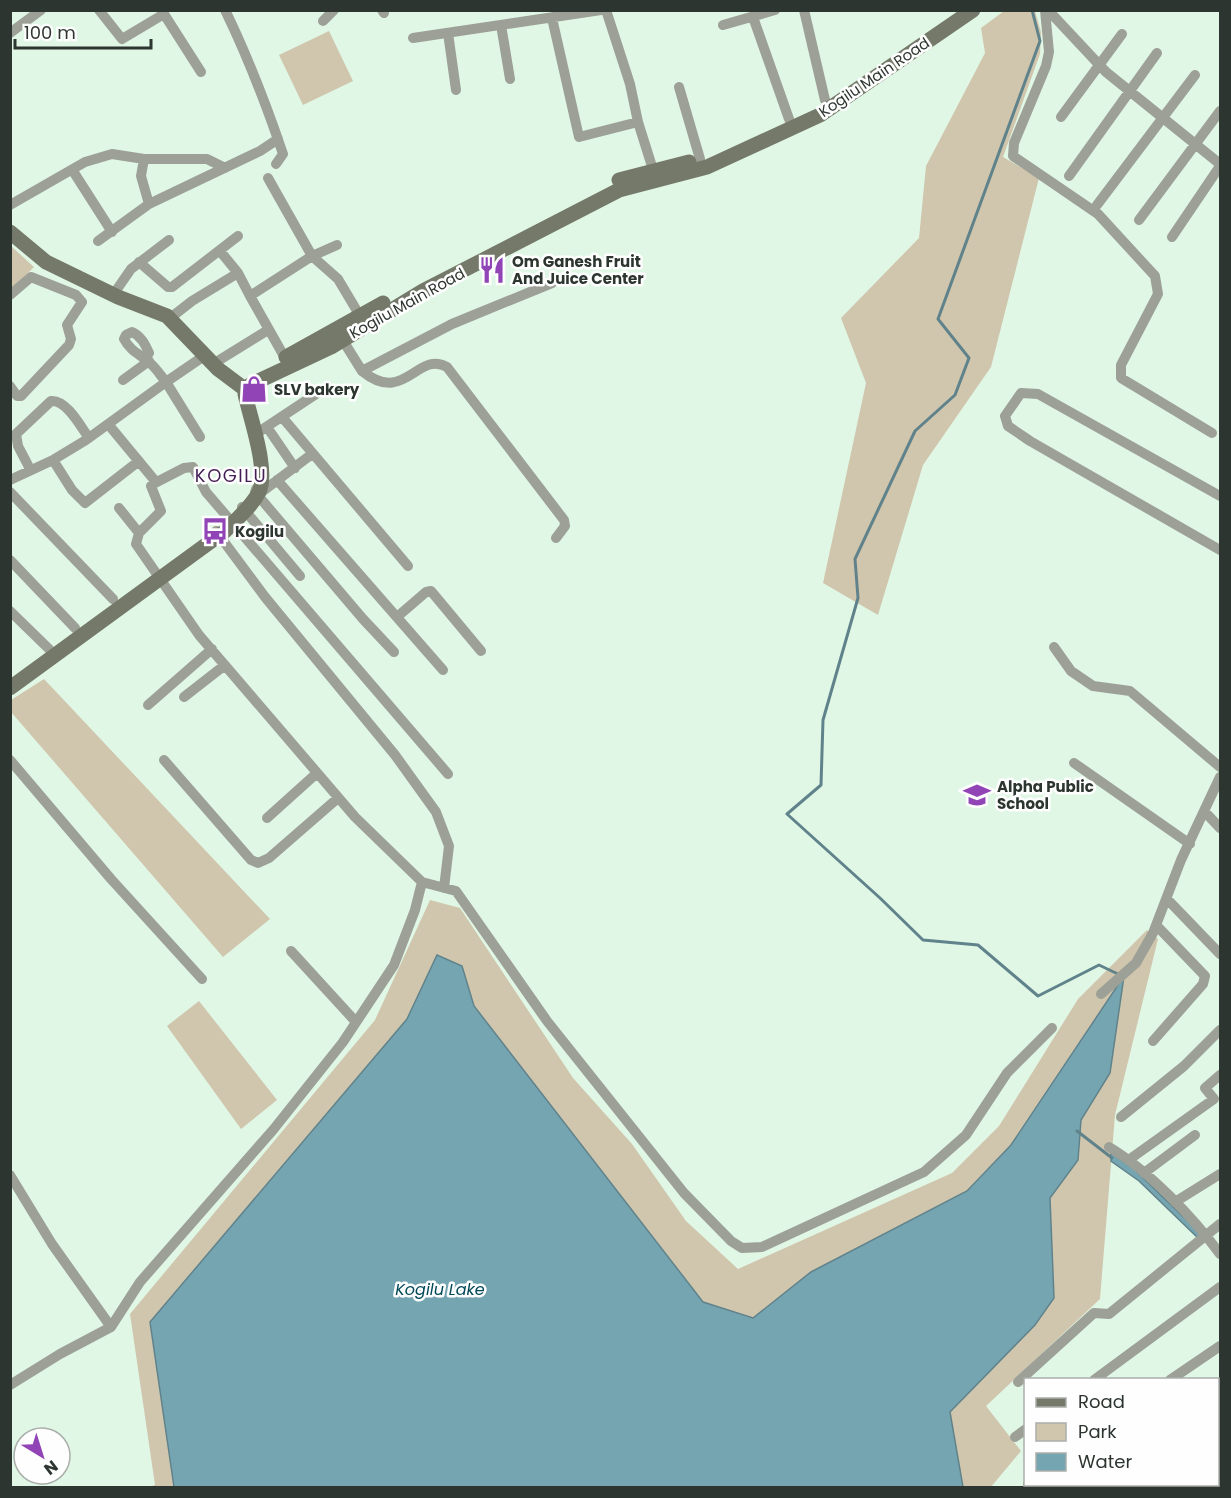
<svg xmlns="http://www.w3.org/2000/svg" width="1231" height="1498" viewBox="0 0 1231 1498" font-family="Poppins,sans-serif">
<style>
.green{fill:#d0c6ad}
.water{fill:#76a5b2;stroke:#60838b;stroke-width:1.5}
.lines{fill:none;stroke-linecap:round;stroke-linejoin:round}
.stream{stroke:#60838b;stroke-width:3}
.street{stroke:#9da096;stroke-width:10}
.secondary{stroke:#75796a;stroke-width:15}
.labels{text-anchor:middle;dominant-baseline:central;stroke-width:5;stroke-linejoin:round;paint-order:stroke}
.street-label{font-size:15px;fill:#2c352f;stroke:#fefefe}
.poi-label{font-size:15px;font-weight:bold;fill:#2c352f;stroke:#fefefe;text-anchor:start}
.water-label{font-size:16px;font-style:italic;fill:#004857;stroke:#fefefe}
.quarter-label{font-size:18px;letter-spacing:1.5px;fill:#421d53;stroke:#fefefe}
</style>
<rect width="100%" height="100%" fill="#e1f7e6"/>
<path class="green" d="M1004,11H1035L1041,32L1040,54L1003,157L1039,178L991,367L923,465L878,615L823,583L866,383L841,318L919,238L926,166L985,53L981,28Z
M329,31L353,81L303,105L279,55Z
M11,246L34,267L11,290Z
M44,679L270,919L223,957L11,712V700Z
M430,900L460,908L573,1078L632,1144L686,1221L738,1269L952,1173L999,1126L1078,999L1147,930L1158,939L1115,1115L1100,1299L986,1406L1021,1451L991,1487H963L950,1412L1035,1325L1054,1298L1050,1198L1078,1160L1081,1120L1110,1073L1011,1145L967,1191L811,1272L753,1319L703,1302L474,1006L462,966L438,955L407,1019L150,1322L174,1487H148L155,1485L130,1314L375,1020Z
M199,1001L277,1100L241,1129L167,1026Z"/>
<path class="water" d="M437,955L462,966L474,1006L703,1302L753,1318L811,1272L967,1191L1011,1145L1124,976L1110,1073L1081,1120L1078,1160L1050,1198L1054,1298L1035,1325L950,1412L963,1487H174L150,1322L407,1019Z
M1111,1153L1134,1169L1203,1236L1199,1239L1139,1181L1111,1161Z"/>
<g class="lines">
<path class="stream" d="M1032,10L1040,41L938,319L969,358L955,395L915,431L855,559L858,598L823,720L821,785L787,814L880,898L923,940L978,945L1038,996L1099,965L1120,975
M1077,1131L1112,1158"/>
<path class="street" d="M99,10L122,39L164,14L201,72
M225,10C248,57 266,104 283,154L276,164
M382,10L384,13
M606,10L630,84L638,122
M804,10L825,100
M1045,10L1049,52L1046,66L1014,143L1013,156L1098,214L1155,276L1158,294L1121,365V378L1212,433
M1048,10L1106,72L1220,164
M753,17L789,119
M552,18L579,137L638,122L655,176
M323,21L334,10
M501,25L510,79
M723,25L775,10
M10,33L41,10
M448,33L456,90
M413,38L601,10
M679,87L700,159
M1061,117L1122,34
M73,171L112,232
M1069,176L1157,53
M268,178L312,256L250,296L285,358
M149,204L260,151L278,139
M10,205L85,162L112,154L144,159H207L225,168
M1097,205L1195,75
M1139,220L1220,111
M1172,237L1220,166
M98,241L149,204L141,176L144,159
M220,251L238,273L250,296
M312,256L338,279L360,316
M312,256L337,245
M139,262L168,287H172L238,236
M10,295L31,277L76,295L82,302L67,325L71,339L69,345L21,396H17L10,386
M113,295L131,269L169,240
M169,319L192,301L238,273
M342,339L362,371L452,324L552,283
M213,364L268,330
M362,371C405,406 417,350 447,367L564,520L565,526L556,538
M123,380L149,361
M282,417L408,566
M108,424L156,482
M267,427L295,468
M254,435L316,394
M200,437L166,382L204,356
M53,460L72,490L85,503L139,461
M30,469L18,446L16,434L51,401C66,399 81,427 89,438
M10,480L53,460L86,440L166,382C161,376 156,368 150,363C140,354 131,352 124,339L126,335L132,332C141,336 145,344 149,353L145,359
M277,480L443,670
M256,489L263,491L312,454
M10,492L113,599
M255,492L363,619L394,652
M1220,496L1038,394L1021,393L1005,416L1008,426L1030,441L1220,550
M242,507L300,576
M119,508L139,533
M216,531L265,597L395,755L436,812L449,846L444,888
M10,560L75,628
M10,611L49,649
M397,617L426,592L431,591L481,651
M1054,647L1071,671L1093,686L1130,691L1220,767
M184,697L225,665
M148,705L212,649
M10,760L111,879L202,979
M164,760L251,860L258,863L269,858L338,798
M1074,763L1190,844
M448,774L206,492L193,467L184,468L153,484L151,486L161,511L139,533L136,544L199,635L355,817L422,882L456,891L547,1021L684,1193L731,1241L742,1248L762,1247L924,1172L966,1135L1007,1073L1052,1028
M1205,812L1220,828
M267,818L317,773
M1167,899L1220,954
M291,951L356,1022
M1101,994L1136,963L1153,933L1181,860L1220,777
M1153,1041L1203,984L1205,976L1156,925
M1121,1117L1184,1066L1220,1030
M1109,1147C1149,1171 1193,1217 1220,1254
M1130,1159L1214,1099L1205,1088L1220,1075
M1144,1173L1195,1135
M10,1175L52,1244L111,1327
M1175,1202L1220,1174
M1094,1380L1220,1287
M1170,1380L1220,1346
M1018,1382L1094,1313L1109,1314L1220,1224
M10,1385L60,1354L111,1327L140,1282L273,1130L343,1042L394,965L415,910L422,882
M1218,1393L1220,1391
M1015,1437L1026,1429
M1028,1484L1031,1488"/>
<path class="secondary" d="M619,180L689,162
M10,232L46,262L118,297L167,316L218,369L246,390
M286,357L383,303
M10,688L225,531C236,520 252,506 259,492C269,470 250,418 245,394L250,385L331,347L423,291L619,190L707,167L820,115L973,10"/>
</g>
<defs>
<symbol id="restaurant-bare" viewBox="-9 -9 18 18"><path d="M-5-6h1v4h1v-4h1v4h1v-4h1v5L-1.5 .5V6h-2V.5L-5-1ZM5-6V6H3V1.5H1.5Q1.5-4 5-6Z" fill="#9144b5" stroke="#fefefe" stroke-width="2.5" paint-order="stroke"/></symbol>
<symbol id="shop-bare" viewBox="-9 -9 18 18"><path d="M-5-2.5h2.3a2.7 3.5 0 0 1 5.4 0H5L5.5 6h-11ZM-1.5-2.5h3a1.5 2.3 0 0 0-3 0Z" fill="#9144b5" stroke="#fefefe" stroke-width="2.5" paint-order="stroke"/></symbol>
<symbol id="bus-bare" viewBox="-9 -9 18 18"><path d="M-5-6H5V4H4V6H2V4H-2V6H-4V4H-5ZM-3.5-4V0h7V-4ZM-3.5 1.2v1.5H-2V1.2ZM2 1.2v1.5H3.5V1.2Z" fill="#9144b5" stroke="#fefefe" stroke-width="2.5" paint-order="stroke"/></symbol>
<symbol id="school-bare" viewBox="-9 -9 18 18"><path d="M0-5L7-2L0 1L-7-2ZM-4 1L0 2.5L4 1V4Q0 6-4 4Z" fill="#9144b5" stroke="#fefefe" stroke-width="2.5" paint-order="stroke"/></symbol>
</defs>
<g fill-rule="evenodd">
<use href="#restaurant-bare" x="473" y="251" width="38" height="38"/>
<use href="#shop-bare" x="235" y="370" width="38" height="38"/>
<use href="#bus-bare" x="196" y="512" width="38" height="38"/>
<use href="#school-bare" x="958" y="776" width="38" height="38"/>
</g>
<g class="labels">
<g class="street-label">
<text transform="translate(874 77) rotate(-34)">Kogilu Main Road</text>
<text transform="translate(407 303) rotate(-29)">Kogilu Main Road</text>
</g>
<g class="poi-label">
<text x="512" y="261">Om Ganesh Fruit<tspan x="512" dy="17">And Juice Center</tspan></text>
<text x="274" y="389">SLV bakery</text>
<text x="235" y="531">Kogilu</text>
<text x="997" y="786">Alpha Public<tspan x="997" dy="17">School</tspan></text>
</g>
<g class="water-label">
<text x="440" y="1289">Kogilu Lake</text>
</g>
<g class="quarter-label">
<text x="231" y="475">KOGILU</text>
</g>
</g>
<rect width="1231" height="1498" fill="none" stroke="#2c352f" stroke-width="24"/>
<rect x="1024" y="1378" width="195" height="108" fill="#fefefe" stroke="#aaaeab" stroke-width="1.5"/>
<rect x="1036" y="1398" width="30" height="9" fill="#75796a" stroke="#aaaeab" stroke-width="1.5"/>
<text x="1078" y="1408" font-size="18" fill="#2c352f">Road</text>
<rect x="1036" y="1423" width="30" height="18" fill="#d0c6ad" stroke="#aaaeab" stroke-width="1.5"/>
<text x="1078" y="1438" font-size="18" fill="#2c352f">Park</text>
<rect x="1036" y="1453" width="30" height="18" fill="#76a5b2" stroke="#aaaeab" stroke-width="1.5"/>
<text x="1078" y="1468" font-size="18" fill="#2c352f">Water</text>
<g transform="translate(42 1456) rotate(142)"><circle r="28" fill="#fefefe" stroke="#aaaeab" stroke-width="1.5"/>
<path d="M0-4.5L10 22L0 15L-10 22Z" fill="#9144b5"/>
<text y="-9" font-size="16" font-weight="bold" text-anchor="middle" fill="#2c352f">N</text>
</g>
<path d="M15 39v9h136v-9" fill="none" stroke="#2c352f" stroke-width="3"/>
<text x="24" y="39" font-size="18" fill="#2c352f" stroke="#fefefe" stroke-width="4.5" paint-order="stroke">100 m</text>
</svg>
